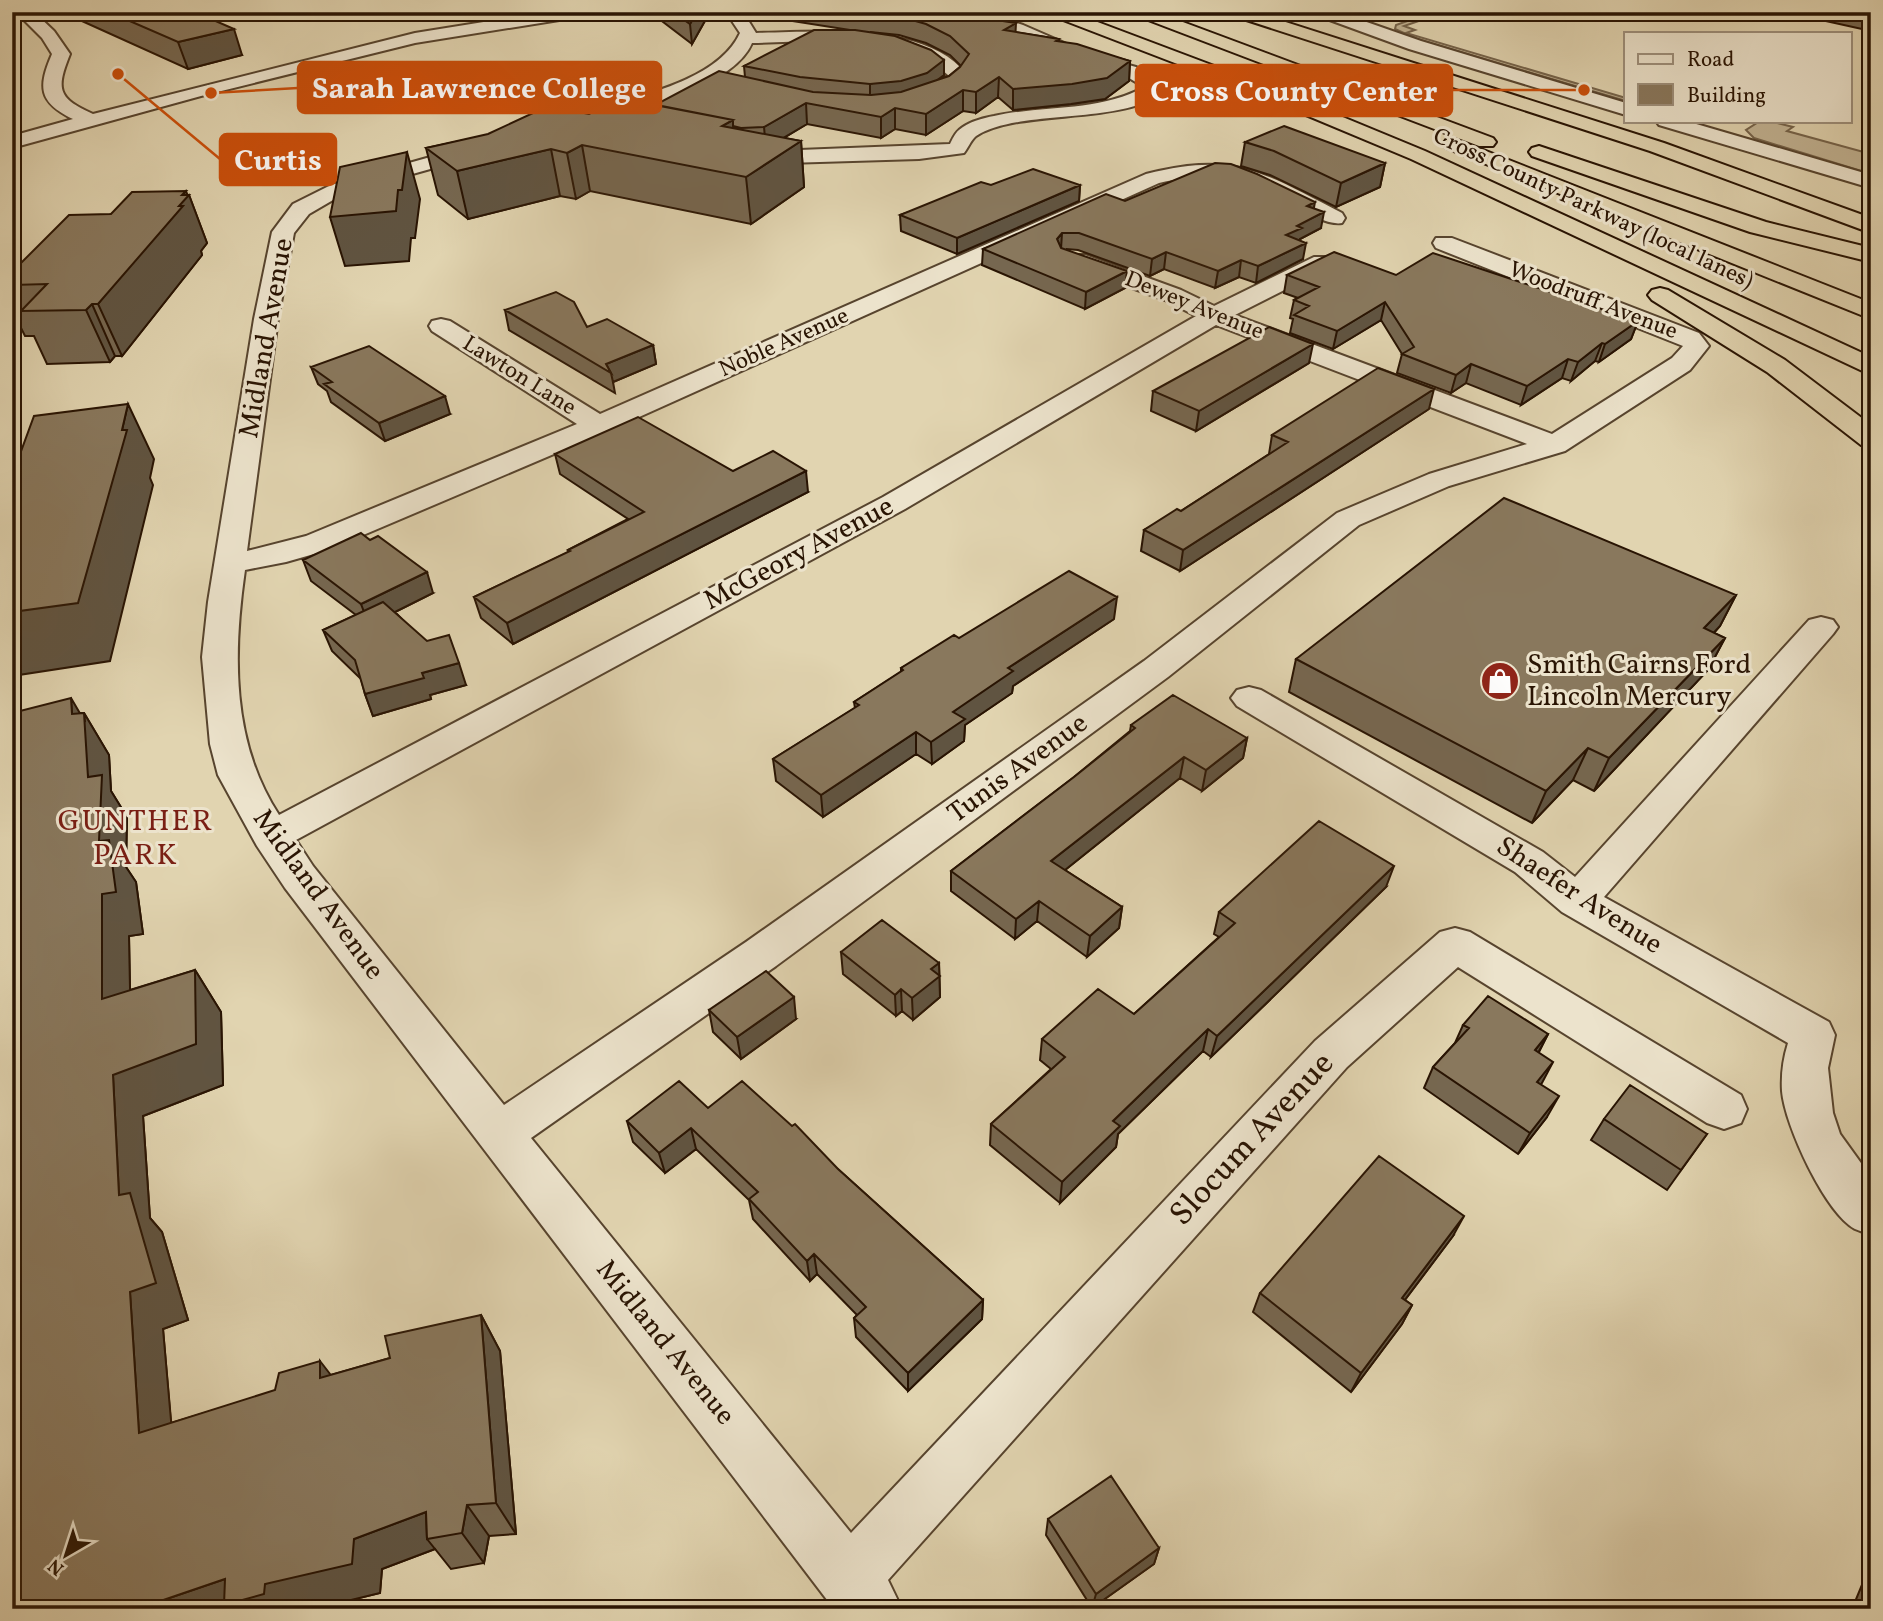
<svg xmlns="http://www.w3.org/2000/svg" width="1883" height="1621" viewBox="0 0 1883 1621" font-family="Vollkorn,serif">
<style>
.green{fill:#c2b393;stroke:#76644b;stroke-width:2}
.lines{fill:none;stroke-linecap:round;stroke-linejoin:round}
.minor-casing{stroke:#57442e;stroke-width:4}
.highway-casing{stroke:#291403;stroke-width:4}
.minor{fill:#ece3cc;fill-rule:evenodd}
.highway{fill:#e1d4b0;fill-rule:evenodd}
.wall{fill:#766750;stroke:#291403;stroke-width:2;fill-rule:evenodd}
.shaded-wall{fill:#605441;stroke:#291403;stroke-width:2}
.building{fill:#89785d;stroke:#291403;stroke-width:2}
.labels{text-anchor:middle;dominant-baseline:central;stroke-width:6;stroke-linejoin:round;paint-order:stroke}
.far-street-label{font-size:23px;fill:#291403;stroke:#ece3cc}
.street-label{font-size:28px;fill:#291403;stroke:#ece3cc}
.poi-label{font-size:28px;fill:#291403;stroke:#ece3cc;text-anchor:start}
.neighbourhood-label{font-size:30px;letter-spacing:2px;fill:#7a1f14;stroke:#ece3cc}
.near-street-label{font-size:33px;fill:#291403;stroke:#ece3cc}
.leader{fill:none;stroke:#cb4f0b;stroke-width:2.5}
.callout-dot{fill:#cb4f0b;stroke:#ece3cc;stroke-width:2.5}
.callout{fill:#cb4f0b;stroke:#cb4f0b;stroke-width:2.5}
.callout-label{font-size:30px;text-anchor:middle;font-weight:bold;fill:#fff}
</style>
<rect width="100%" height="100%" fill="#e1d4b0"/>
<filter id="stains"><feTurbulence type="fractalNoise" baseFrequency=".00286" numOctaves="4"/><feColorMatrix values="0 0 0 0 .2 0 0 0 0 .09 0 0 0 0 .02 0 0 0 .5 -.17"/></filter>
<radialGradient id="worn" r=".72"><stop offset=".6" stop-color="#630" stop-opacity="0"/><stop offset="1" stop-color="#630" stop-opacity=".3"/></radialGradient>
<path class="green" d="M1433,12H1445L1404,26L1415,30L1406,33L1626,98V101L1417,39L1395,29L1396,25Z
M1760,121H1779L1777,123L1793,127L1787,131L1871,154V174L1754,138L1746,130Z"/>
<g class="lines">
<defs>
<path id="minor" d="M16,12H34L54,31L70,54C56,89 57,98 93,114L415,33L546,12H586L578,17L415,43L201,96L12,148V136L73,119C38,102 38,87 52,54L42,38Z
M726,12H743L756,33C814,32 928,22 966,74L952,91L918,105L909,99C920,88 937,88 948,75C903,32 810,42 752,43C733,88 632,112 588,123L581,121L578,117L581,113C630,98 717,83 740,33Z
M958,12H983L1023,25L1092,55L1136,67L1166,87C1135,127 1020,107 976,136C971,140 968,148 964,153L919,159L751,164L744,162L741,158L744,154L751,152L950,144C952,140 955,133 959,130C968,122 983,118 994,116C1042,105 1101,112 1144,87L1124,75L1080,63Z
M1314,12H1338L1421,41L1626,103V115L1409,49L1316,15Z
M1656,121H1686L1871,175V188L1659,125Z
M480,143L487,145L490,149L487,153L345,193L309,214L294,233L278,319L247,551L306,536L577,424L432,331L429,326L432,321L441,319L450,321L600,414L1146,174C1236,151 1264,173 1342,213L1345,218L1342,223C1319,228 1259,182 1229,177C1205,173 1182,178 1159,183L608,431L328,550L286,562L245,570C233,653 231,742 279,815L883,497L1196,316L1165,300L1069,265L1065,260L1069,255H1085L1181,290L1214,306L1314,257H1330L1334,262L1330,267L1235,315L1552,434L1672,358L1683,346L1436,248L1433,243L1436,238H1452L1699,333L1709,346L1690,370L1565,451L1449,486L1359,525L1168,677L776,966L531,1138L851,1533L1315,1041L1440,932L1455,928L1470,932L1741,1095L1747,1109L1741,1123L1724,1129L1707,1123L1458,967L1347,1067L888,1580L902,1609H834L285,888L257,846L218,775L210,744L202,657L208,602L254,319L272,232L293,204L331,185ZM1216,325L1527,444L1429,474L1337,513L1144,661L746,942L504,1105L313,866L296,840L905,509Z
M1821,617L1833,620L1838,627L1833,634L1604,897L1829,1022L1835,1035L1828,1068L1833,1113L1840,1134L1871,1177V1235C1866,1233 1860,1231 1855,1229C1825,1212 1785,1126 1782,1091C1781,1074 1783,1059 1788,1043L1562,912L1515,872L1237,706L1231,698L1237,690L1249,687L1261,690L1543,852L1575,877L1809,620Z"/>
<path id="highway" d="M1048,12H1071L1270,87L1425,151L1871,357V375L1411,159L1258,95L1050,15Z
M1133,12H1156L1493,138L1496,142L1493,146H1479L1135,15Z
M1229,12H1254L1664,143L1871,218V233L1650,151L1231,15Z
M1453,138L1871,303V319L1446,148L1443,144L1446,140Z
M1539,146L1766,222L1871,248V262L1750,232L1532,156L1529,152L1532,148Z
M1660,288L1668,290L1785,360L1871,425V447L1861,445L1767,372L1652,300L1648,295L1652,290Z"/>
</defs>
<use href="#minor" class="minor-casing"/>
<use href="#highway" class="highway-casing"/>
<use href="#minor" class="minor"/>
<use href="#highway" class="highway"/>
</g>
<path class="wall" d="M62,12H223L206,17L242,55L188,69Z
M650,12H725V16L706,19L692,44Z
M746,12H968V15L1015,32L1059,39V42L1130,61L1129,81L1105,99L1071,104L1013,110L998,97L976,113L963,111L926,135L895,129L881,138L807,124L784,138L801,141L804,187L751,224L590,191L576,199L560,196L468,219L438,195L426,148L589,114L655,105L745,77L744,66L850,30L747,14ZM870,32L899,35L926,43L950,55L961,66L949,76L939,79L944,75V60Z
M1785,12H1871V31Z
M1245,142L1385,163L1380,187L1336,207L1270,175L1241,166Z
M991,185H1080L1079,201L957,254L901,231L900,215Z
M188,195H189L207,243L201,251L202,255L122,356H115L110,362L47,364L34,336H25L12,310V272L111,214Z
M1125,201L1314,209L1321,228L1300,239L1303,259L1256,283L1239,277L1215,288L1164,269L1150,276L1078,250L1066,249L1125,288L1085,309L982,265L983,249Z
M1287,275H1396L1638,321L1631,339L1599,362L1595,361L1571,381L1562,378L1521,405L1466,383L1451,393L1397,373L1402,354L1381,320L1333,349L1290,333L1293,319L1290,318L1294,300L1298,298L1284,293Z
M505,310L587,327L653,345L656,364L613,382L615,393L509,330Z
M1309,363L1196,431L1151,411L1153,391Z
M311,367L450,414L385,441L331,402L327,391L318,384Z
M1429,409L1180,571L1141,551L1144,530L1181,511L1269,454L1272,435Z
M555,454L733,471L808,492L513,644L481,618L474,597L569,552L568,550L628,519L560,474Z
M303,560L433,593L395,612L466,685L430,695L431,699L373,716L365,694L361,679L332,651L323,630L356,615L311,581Z
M1736,595L1720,626L1714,633L1725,638L1708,670L1594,791L1573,780L1532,823L1289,692L1296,659Z
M1114,619L1013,686L1012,693L965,725L964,741L932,764L916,754L823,817L776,781L773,759L855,708L854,702L901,672V668L959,638Z
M80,713H84L109,755L111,791L127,817L126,867L136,882L143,934L129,936L130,990L195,970L221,1012L223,1085L143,1116L150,1218L162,1232L188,1320L163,1329L171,1423L331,1375L390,1358L481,1315L500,1351L516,1534L489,1536L484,1563L451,1569L435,1549L382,1569L380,1593L314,1609H12Z
M1131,725L1247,738L1243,758L1202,791L1180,778L1065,870L1122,907L1119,928L1087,957L1037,921L1015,939L951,891V871L1074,777L1130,731Z
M1386,887L1211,1057L1203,1051L1118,1134L1116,1147L1060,1203L990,1145L991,1124L1051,1069L1040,1060L1042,1039L1134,1014L1219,937L1214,934L1219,912Z
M841,952L939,963L940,997L913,1020L902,1011L896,1016L843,974Z
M709,1010L796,1019L741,1059L713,1032Z
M1463,1025L1548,1034L1539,1052L1541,1084L1547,1117L1518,1154L1424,1088L1433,1067L1455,1043Z
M708,1108L838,1169L983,1300L982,1319L908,1391L856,1337L854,1318L857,1315L817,1274L810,1281L753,1219L749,1200L696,1149L665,1173L633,1142L627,1121Z
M1604,1119L1707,1134L1667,1190L1591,1140Z
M1453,1236L1405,1300L1412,1305L1402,1324L1351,1392L1253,1312L1260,1293Z
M1048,1519L1159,1548L1154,1564L1092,1608L1046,1535Z
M1871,1563V1609H1852Z"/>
<path class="shaded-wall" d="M172,12H223L177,26Z
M697,12H725V16L706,19L692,44L690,24Z
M950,12H968V21Z
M1016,23L1015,42L1004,30Z
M234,29L242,55L188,69L178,42Z
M944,60V75L927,88L870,99V84Z
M1130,61L1129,81L1105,99L1071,104L1013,110V89Z
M999,77L998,97L976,113V92Z
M963,90V111L926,135V114Z
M806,103L807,124L766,148L764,127Z
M895,108V129L881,138V117Z
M733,120L737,165L722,126Z
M801,141L804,187L751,224L746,177Z
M582,145L590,191L576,199L567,153Z
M551,149L560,196L468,219L457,171Z
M407,152L420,199L415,238H411L409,261L345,266L330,217Z
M1385,163L1380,187L1336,207L1341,183Z
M1080,185L1079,201L957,254V238Z
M186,191L188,196L189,195L207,243L201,251L202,255L122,356L98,304Z
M1315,202L1312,218L1324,212L1321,228L1300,239L1299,244L1286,235L1297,226L1307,206Z
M1062,233L1061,249L1057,239Z
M1306,243L1303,259L1256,283L1258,266Z
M1166,252L1164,269L1150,276L1152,259Z
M1241,260L1239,277L1215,288L1218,271Z
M1127,271L1125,288L1085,309L1086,292Z
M1385,302L1381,320L1333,349L1337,331Z
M92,304L115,356L110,362L86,310Z
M1638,321L1631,339L1599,362L1605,344Z
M1602,343L1595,361L1571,381L1578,362Z
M1313,344L1309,363L1196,431L1199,411Z
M653,345L656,364L613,382L611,373L606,364Z
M1568,359L1562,378L1521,405L1527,386Z
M1471,364L1466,383L1451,393L1456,375Z
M1434,389L1429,409L1180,571L1183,550Z
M445,396L450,414L385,441L379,423Z
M128,404L154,459L150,478L153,485L110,661L12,676V606L122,430Z
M806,471L808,492L513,644L507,623Z
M427,572L433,593L369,625L361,604Z
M1736,595L1720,626L1688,660L1704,628Z
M1117,597L1114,619L1013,686L1012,693L965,725L964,741L932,764L931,742L953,712L1008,668Z
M1725,638L1708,670L1594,791L1609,758Z
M459,663L466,685L430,695L431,699L373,716L365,694L422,673Z
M71,698L85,722L84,713L109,755L111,791L127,817L126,867L136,882L143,934L129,936L131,1040L102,999L99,841L88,777L72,714Z
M916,732V754L823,817L821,795Z
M1247,738L1243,758L1202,791L1206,770Z
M1588,748L1573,780L1532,823L1546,791Z
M1184,757L1180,778L1050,882L1051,861Z
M1394,866L1386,887L1211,1057L1217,1036Z
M1039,901L1037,921L1015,939L1016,919Z
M1122,907L1119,928L1087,957L1090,936Z
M939,963L940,997L913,1020L912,998L931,969Z
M195,970L221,1012L223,1085L143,1116L150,1218L162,1232L188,1320L163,1329L175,1466L139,1433L130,1292L119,1195L113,1075Z
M901,989L902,1011L896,1016L895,995Z
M794,997L796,1019L741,1059L737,1037Z
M1208,1029L1203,1051L1118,1134L1116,1147L1060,1203L1062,1182L1113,1121Z
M1548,1034L1537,1055L1535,1050Z
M1553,1062L1542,1083L1525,1103L1537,1082Z
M1559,1096L1547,1117L1518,1154L1530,1133Z
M691,1128L696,1149L665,1173L659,1153Z
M1464,1216L1453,1236L1392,1317L1402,1298Z
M814,1254L817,1274L810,1281L807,1261Z
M983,1300L982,1319L908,1391V1373Z
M1412,1305L1402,1324L1351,1392L1361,1373Z
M481,1315L500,1351L516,1534L496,1503Z
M320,1361L347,1396L320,1378Z
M467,1505L489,1536L484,1563L462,1533Z
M426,1512L427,1539L435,1549L382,1569L380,1593L314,1609H137L225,1579L265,1584L354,1539Z
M1159,1548L1154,1564L1092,1608L1096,1594Z"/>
<path class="building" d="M109,12H195L234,29L178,42Z
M673,12H697L690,24Z
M859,12H951L950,13L1016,23L1004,30L1059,39L1056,41L1077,44L1130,61L1107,78L1072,84L1013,89L999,77L976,92L963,90L926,114L895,108L881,117L806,103L764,127L741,128L733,126V120L655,105L719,71L813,92L871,95L901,92L949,76L960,67L969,54L950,36L926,24L898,16Z
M814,30H855L895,36L931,50L944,60L927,73L901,81L870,84L800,77L744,66Z
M621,98L733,120L722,126L801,141L746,177L582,145L567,153L551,149L457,171L426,148L488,134L548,106L589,114Z
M1284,126L1385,163L1341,183L1274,151L1245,142Z
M407,152L402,190H398L396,211L330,217L340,167Z
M1215,163L1231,164L1257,174L1315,202L1307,206L1324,212L1297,226L1302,228L1286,235L1306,243L1258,266L1241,260L1218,271L1166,252L1152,259L1079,233H1062L1057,239L1061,248L1127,271L1086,292L983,249L1106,194L1125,201Z
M1033,169L1080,185L957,238L900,215L981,182L991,185Z
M186,191L182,195H189L179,206H183L98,304H92L86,310L21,311L47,284L12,285V272L69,215L111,214L132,192Z
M1334,252L1396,275L1433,253L1638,321L1605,344L1602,343L1578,362L1568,359L1527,386L1471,364L1456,375L1402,354L1414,347L1385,302L1337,331L1294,315L1309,306L1294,300L1319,287L1287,275Z
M556,292L574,302L587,327L607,319L653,345L606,364L611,373L505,310Z
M1269,327L1313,344L1199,411L1153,391Z
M369,346L445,396L379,423L324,384L332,382L311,367Z
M1378,368L1434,389L1183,550L1144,530L1177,509L1181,511L1288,442L1272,435Z
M128,404L122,430H127L78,603L12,612V455L20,454L34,416Z
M638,417L733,471L773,451L806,471L507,623L474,597L570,551L568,550L644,512L555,454Z
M1504,498L1736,595L1704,628L1725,638L1609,758L1588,748L1546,791L1296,659Z
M361,533L370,540L378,536L427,572L361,604L303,560Z
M1069,571L1117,597L1008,668L1013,671L953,712L965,719L931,742L916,732L821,795L773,759L859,705L854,702L903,670L901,668L954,635L959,638Z
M383,602L427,641L449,635L459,663L422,673L424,678L365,694L355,660L323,630Z
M1173,695L1247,738L1206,770L1184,757L1051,861L1122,907L1090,936L1039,901L1016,919L951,871L1074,777L1135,728L1131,725Z
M71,698L72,714L84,713L88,777L102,775L99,841L109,840L116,892L102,894V999L195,970L196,1044L113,1075L119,1195L130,1193L156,1283L130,1292L139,1433L275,1390L279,1373L320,1361V1378L390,1358L385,1336L481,1315L496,1503L467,1505L462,1533L427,1539L426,1512L354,1539L352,1564L265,1584L264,1594L224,1605L225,1579L137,1609H12V713Z
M1319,821L1394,866L1217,1036L1208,1029L1113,1121L1120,1126L1062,1182L991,1124L1065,1057L1042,1039L1098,989L1134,1014L1235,923L1219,912Z
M882,920L939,963L931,969L940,976L912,998L901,989L895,995L841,952Z
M766,971L794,997L737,1037L709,1010Z
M1488,996L1548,1034L1535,1050L1553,1062L1537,1082L1559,1096L1530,1133L1433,1067L1469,1028L1463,1025Z
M679,1081L708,1108L742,1081L792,1126L795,1124L838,1169L983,1300L908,1373L854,1318L866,1307L814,1254L807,1261L749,1199L758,1192L691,1128L659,1153L627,1121Z
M1630,1085L1707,1134L1681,1170L1604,1119Z
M1379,1156L1464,1216L1402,1298L1412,1305L1361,1373L1260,1293Z
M1111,1476L1159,1548L1096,1594L1048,1519Z"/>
<defs>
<symbol id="shop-disc" viewBox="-11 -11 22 22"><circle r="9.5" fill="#8f2418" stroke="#ece3cc"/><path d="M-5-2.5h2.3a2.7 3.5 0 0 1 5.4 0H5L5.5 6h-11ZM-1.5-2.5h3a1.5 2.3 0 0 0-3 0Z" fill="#fff"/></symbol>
</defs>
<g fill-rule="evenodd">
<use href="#shop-disc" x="1478" y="659" width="44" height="44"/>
</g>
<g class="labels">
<g class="far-street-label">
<text transform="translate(1593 209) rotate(25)">Cross County Parkway (local lanes)</text>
<text transform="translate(1593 301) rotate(21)">Woodruff Avenue</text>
<text transform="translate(1194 306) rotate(22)">Dewey Avenue</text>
<text transform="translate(784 343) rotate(-24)">Noble Avenue</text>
<text transform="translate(519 376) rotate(32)">Lawton Lane</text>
</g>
<g class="street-label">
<text transform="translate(267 338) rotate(-80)">Midland Avenue</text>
<text transform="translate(799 554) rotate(-28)">McGeory Avenue</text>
<text transform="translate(1018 769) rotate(-36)">Tunis Avenue</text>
<text transform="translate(318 895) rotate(54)">Midland Avenue</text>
<text transform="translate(1579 896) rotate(33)">Shaefer Avenue</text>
<text transform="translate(665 1343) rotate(51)">Midland Avenue</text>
</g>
<g class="poi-label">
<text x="1527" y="665">Smith Cairns Ford<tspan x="1527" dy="32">Lincoln Mercury</tspan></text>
</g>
<g class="neighbourhood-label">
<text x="136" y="822">GUNTHER<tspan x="136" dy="34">PARK</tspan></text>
</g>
<g class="near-street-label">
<text transform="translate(1253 1140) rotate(-47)">Slocum Avenue</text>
</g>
</g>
<path class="leader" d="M211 93L298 88M1584 90L1452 90M118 74L220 159"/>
<g class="callout-dot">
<circle cx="211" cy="93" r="7"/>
<circle cx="1584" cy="90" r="7"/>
<circle cx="118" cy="74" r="7"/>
</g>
<g class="callout">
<rect x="298" y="62" width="363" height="51" rx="7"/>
<rect x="1136" y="65" width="316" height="51" rx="7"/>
<rect x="220" y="134" width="116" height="51" rx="7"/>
</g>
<g class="callout-label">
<text x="479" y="98">Sarah Lawrence College</text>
<text x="1294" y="101">Cross County Center</text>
<text x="278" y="170">Curtis</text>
</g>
<rect width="1883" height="1621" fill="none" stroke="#e1d4b0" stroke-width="42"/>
<rect x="14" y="14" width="1855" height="1593" fill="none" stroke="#291403" stroke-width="3.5"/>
<rect x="21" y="21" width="1841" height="1579" fill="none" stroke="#291403" stroke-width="2"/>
<rect x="1624" y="32" width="228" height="91" fill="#ece3cc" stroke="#9e907c" stroke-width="2"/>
<rect x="1638" y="54" width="35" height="10" fill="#ece3cc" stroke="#9e907c" stroke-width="2"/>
<text x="1687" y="66" font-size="21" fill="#291403">Road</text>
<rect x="1638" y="84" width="35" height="21" fill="#89785d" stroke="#9e907c" stroke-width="2"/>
<text x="1687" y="102" font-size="21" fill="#291403">Building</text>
<g transform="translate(66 1555) rotate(219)" stroke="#ece3cc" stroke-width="5" paint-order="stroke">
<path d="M0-5L12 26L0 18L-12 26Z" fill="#291403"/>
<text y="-10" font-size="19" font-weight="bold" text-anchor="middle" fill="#291403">N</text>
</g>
<rect width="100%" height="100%" filter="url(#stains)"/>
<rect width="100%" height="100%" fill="url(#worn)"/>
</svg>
